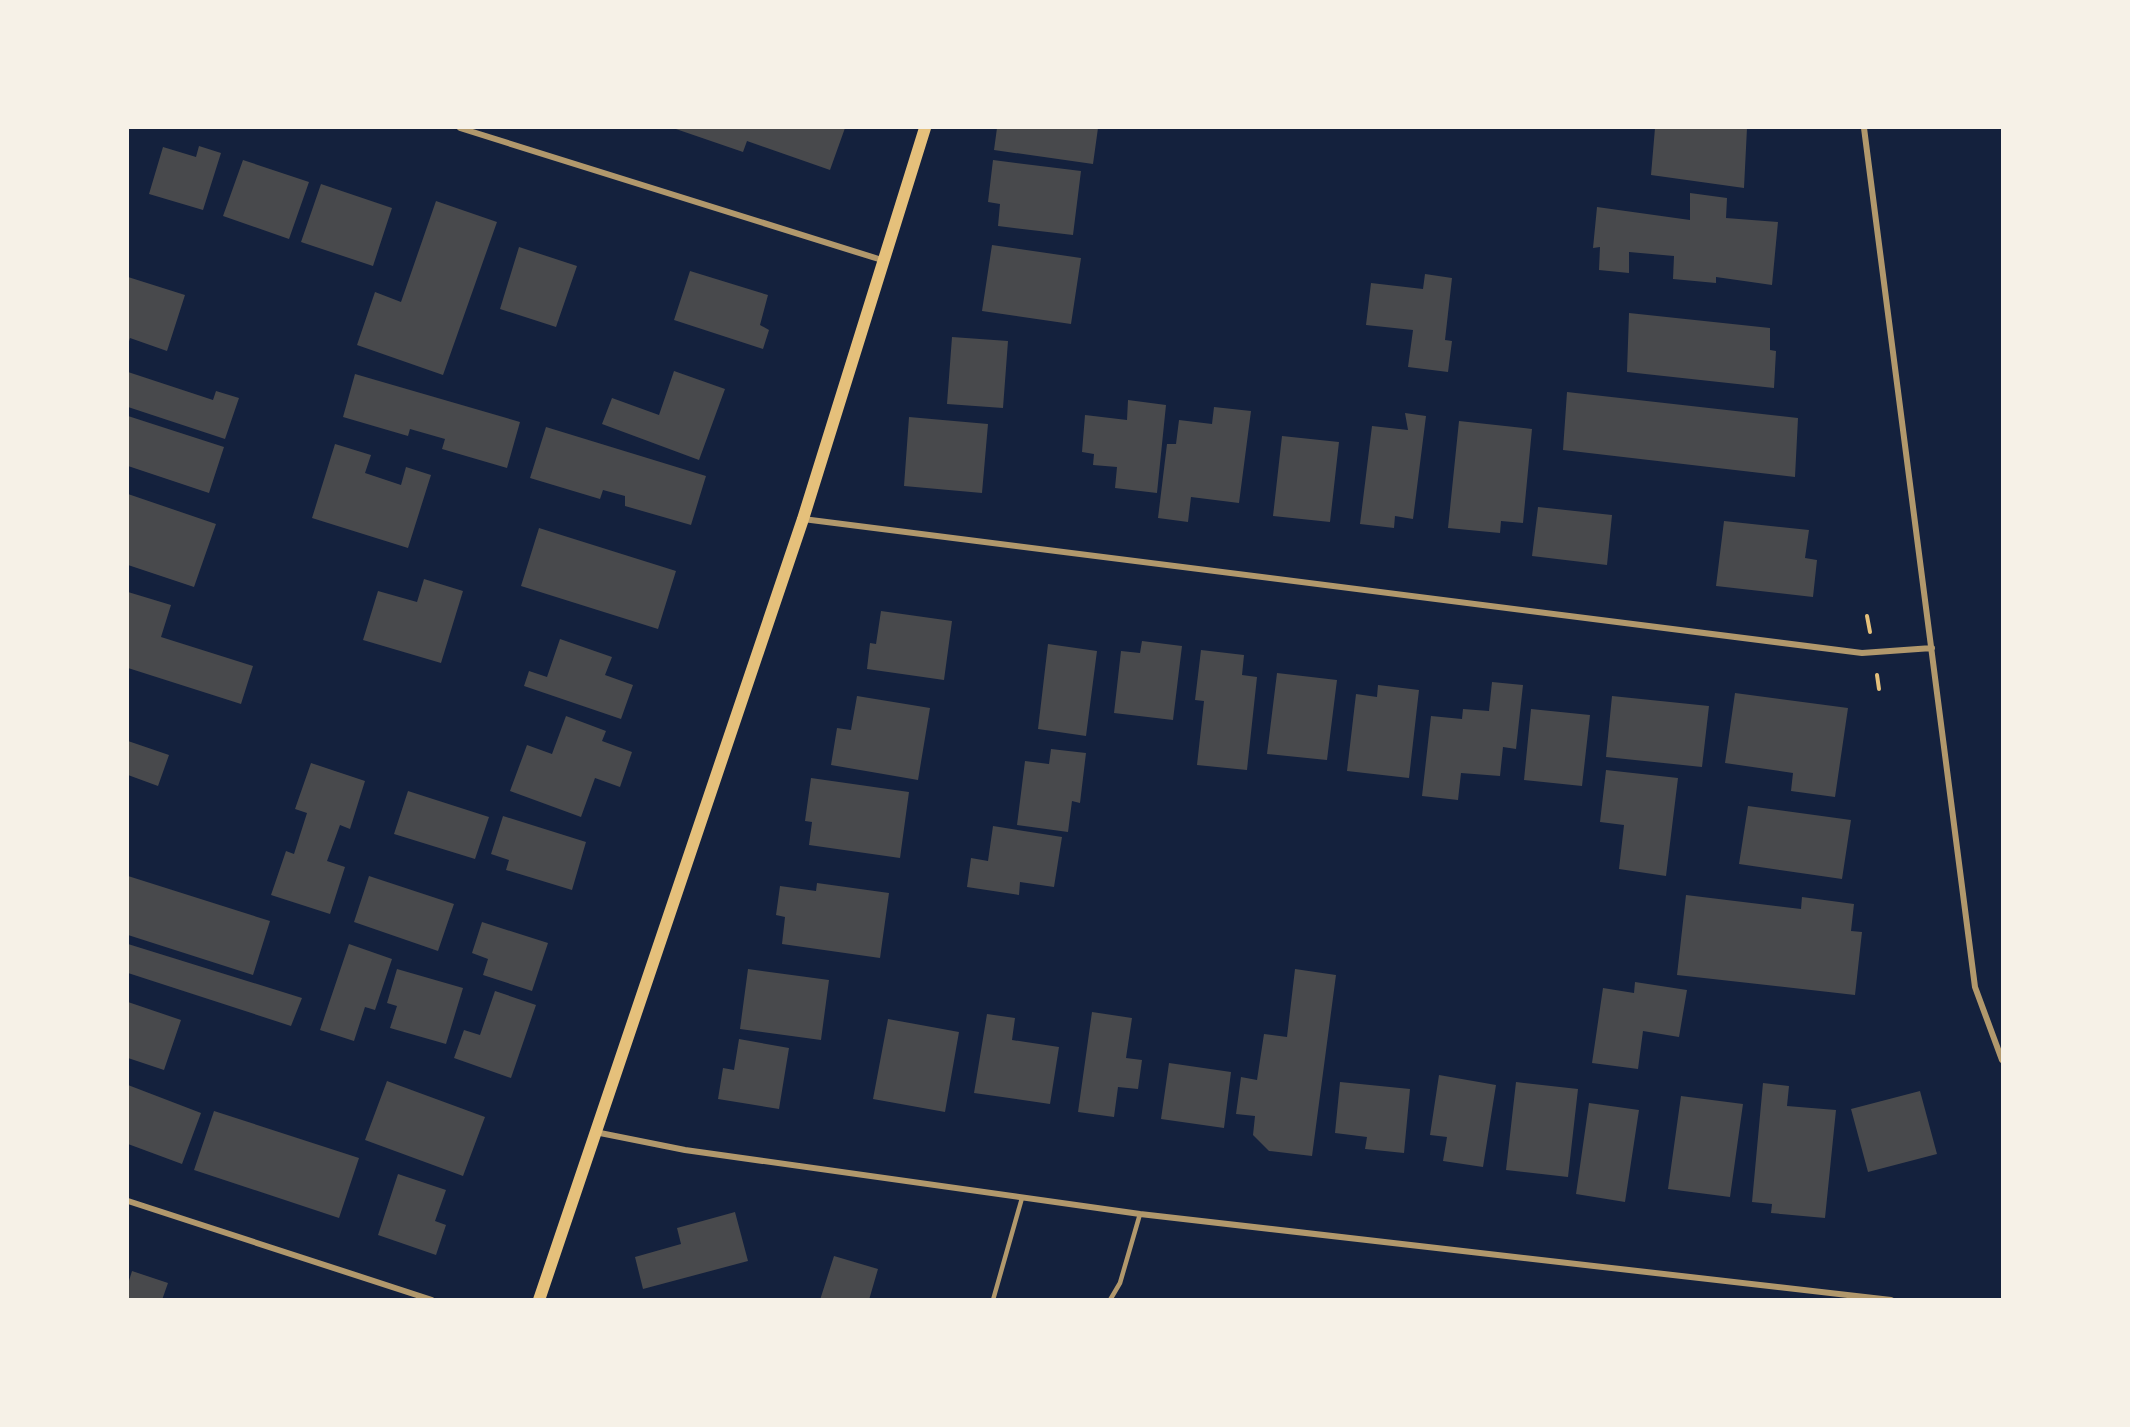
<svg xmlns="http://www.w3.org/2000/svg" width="2130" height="1427" viewBox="0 0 2130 1427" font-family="Arial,sans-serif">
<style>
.building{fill:#48494c}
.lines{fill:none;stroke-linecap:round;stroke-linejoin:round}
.path{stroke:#e5c07b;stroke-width:4}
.service{stroke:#b1986c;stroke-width:4.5}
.minor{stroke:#b1986c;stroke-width:6}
.secondary{stroke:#e5c07b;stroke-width:12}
</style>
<rect width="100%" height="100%" fill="#14213d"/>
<path class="building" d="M673,128H845L830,170L747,141L743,152Z
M997,128H1098L1093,164L994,150Z
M1655,128H1747L1744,188L1651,175Z
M199,146L221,153L203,210L149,194L163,147L196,157Z
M243,160L309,182L289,239L223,216Z
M993,160L1081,171L1073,235L998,226L1000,204L988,202Z
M321,184L392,208L373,266L301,242Z
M1690,193L1727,198L1726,218L1778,222L1772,285L1716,277V283L1673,279L1674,256L1629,252V273L1599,270L1600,247L1593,248L1597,207L1690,220Z
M436,201L497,222L443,375L357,345L375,292L401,302Z
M992,245L1081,258L1071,324L982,311Z
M519,247L577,266L556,327L500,309Z
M690,271L768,295L760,325L769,330L763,349L674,320Z
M1425,274L1452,278L1445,340L1452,341L1448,372L1408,367L1413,330L1366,325L1371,283L1423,289Z
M128,277L185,295L167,351L130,338L128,345Z
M1629,313L1770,328V350L1776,351L1774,388L1627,372Z
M952,337L1008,341L1003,408L947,404Z
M674,371L725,389L699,460L602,424L612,398L659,415Z
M128,372L213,400L216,391L239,398L225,439L128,407Z
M355,374L520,422L507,468L442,449L445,439L410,429L408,436L343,417Z
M1567,392L1798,418L1795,477L1563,450Z
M1128,400L1166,405L1157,493L1115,488L1117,467L1093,465L1094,454L1082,452L1085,415L1127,420Z
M1214,407L1251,411L1239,503L1191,497L1188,522L1158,518L1167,444H1176L1179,420L1212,424Z
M1405,413L1426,416L1413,519L1395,516L1394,528L1360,524L1372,426L1408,430Z
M128,416L224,447L209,493L128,466Z
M909,417L988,424L982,493L904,486Z
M1459,421L1532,429L1523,523L1501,521L1500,533L1448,528Z
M546,427L706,476L691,525L625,506V496L603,490L600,499L530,478Z
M1282,436L1339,442L1330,522L1273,516Z
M335,444L371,455L365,473L401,485L406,467L431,475L408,548L312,518Z
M128,494L216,524L194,587L128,565Z
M1538,507L1612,515L1607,565L1532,556Z
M1724,521L1809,530L1805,558L1817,560L1813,597L1716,586Z
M539,528L676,571L658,629L521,586Z
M424,579L463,591L441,663L363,640L378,591L417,602Z
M128,592L171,605L161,637L253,666L241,704L128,668Z
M881,611L952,621L944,680L867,669L870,643L876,644Z
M560,639L612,657L605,675L633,685L621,719L524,686L529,671L547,677Z
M1142,641L1182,646L1173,720L1114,713L1121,651L1140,653Z
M1048,644L1097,651L1086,736L1038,729Z
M1201,650L1244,655L1242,675L1257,677L1247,770L1197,765L1204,701L1195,700Z
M1277,673L1337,680L1327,760L1267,754Z
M1492,682L1523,685L1516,749L1503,747L1500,776L1461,773L1458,800L1422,796L1431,716L1462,719L1463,709L1489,711Z
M1378,685L1419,690L1409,778L1347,771L1356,694L1377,697Z
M1735,693L1848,708L1835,797L1791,791L1793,773L1725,763Z
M857,696L930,708L918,780L831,765L837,728L851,730Z
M1612,696L1709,706L1702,767L1606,757Z
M1531,709L1590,715L1582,786L1524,780Z
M566,716L606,731L602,741L632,752L620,787L595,778L581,817L510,791L527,745L552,754Z
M128,741L169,755L158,786L128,775Z
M1051,749L1086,753L1080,803L1072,801L1068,832L1017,825L1025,761L1049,764Z
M311,763L365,781L350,829L340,825L327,861L345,867L330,914L271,895L286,851L294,854L307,813L295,809Z
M1606,770L1678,778L1666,876L1619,869L1624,825L1600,822Z
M811,778L909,792L900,858L809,845L812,822L805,821Z
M408,791L489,817L475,859L394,834Z
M1748,806L1851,820L1842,879L1739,864Z
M503,816L586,842L572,890L506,870L509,860L491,854Z
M993,826L1062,837L1054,887L1020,882L1019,895L967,887L971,858L988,861Z
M128,876L270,921L253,975L128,935Z
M369,876L454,904L438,951L354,922Z
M817,883L889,893L880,958L782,944L785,917L776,915L780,886L816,891Z
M1686,895L1801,909L1802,897L1854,904L1851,931L1862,932L1855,995L1677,975Z
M482,922L548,943L532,991L483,975L488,959L472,953Z
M128,944L302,998L291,1026L128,973Z
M349,944L392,959L375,1010L365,1007L354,1041L320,1030Z
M397,969L463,988L446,1044L390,1028L397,1006L387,1003Z
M748,969L829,980L821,1040L740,1029Z
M1295,969L1336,975L1312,1156L1269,1151L1253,1135L1255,1116L1236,1114L1241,1077L1257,1080L1264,1034L1287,1037Z
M1635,982L1687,990L1679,1037L1643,1031L1638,1069L1592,1063L1603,988L1634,993Z
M495,991L536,1005L511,1078L454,1058L464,1030L480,1035Z
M128,1002L181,1020L164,1070L128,1058Z
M1092,1012L1132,1018L1126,1058L1142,1060L1138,1089L1118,1087L1114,1117L1078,1112Z
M987,1014L1015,1018L1012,1040L1059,1047L1050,1104L974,1093Z
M888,1019L959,1032L945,1112L873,1099Z
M739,1039L789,1048L779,1109L718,1099L723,1068L734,1070Z
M1169,1063L1231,1072L1224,1128L1161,1119Z
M1439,1075L1496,1085L1483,1167L1443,1161L1447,1137L1430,1135Z
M387,1081L485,1117L463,1176L365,1140Z
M1340,1082L1410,1089L1404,1153L1365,1149L1367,1137L1335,1133Z
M1516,1082L1578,1089L1568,1177L1506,1170Z
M1763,1083L1789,1086L1787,1106L1836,1110L1825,1218L1771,1213L1772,1204L1752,1202Z
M128,1085L201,1113L182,1164L128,1144Z
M1920,1091L1937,1154L1868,1172L1851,1109Z
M1681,1096L1743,1104L1730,1197L1668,1189Z
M1589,1103L1639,1110L1625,1202L1576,1194Z
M214,1111L359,1158L339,1218L194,1170Z
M398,1174L446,1190L435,1221L446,1225L436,1255L378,1235Z
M735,1212L748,1261L643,1289L635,1257L681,1244L677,1228Z
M834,1256L878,1269L869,1300H820Z
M132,1271L168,1283L162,1300H128V1284Z"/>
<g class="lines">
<path class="path" d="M1867,616L1870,632
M1877,675L1879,689"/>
<path class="service" d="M993,1300L1022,1198
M1110,1300L1120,1283L1140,1214"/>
<path class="minor" d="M460,128L885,261
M1864,128L1975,987L2002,1060
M803,519L1862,653L1932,648
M595,1132L685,1150L1140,1214L1891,1300
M128,1201L432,1300"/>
<path class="secondary" d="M539,1300L803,519L925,128"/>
</g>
<rect width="2130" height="1427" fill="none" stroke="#f6f1e7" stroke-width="258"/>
</svg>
